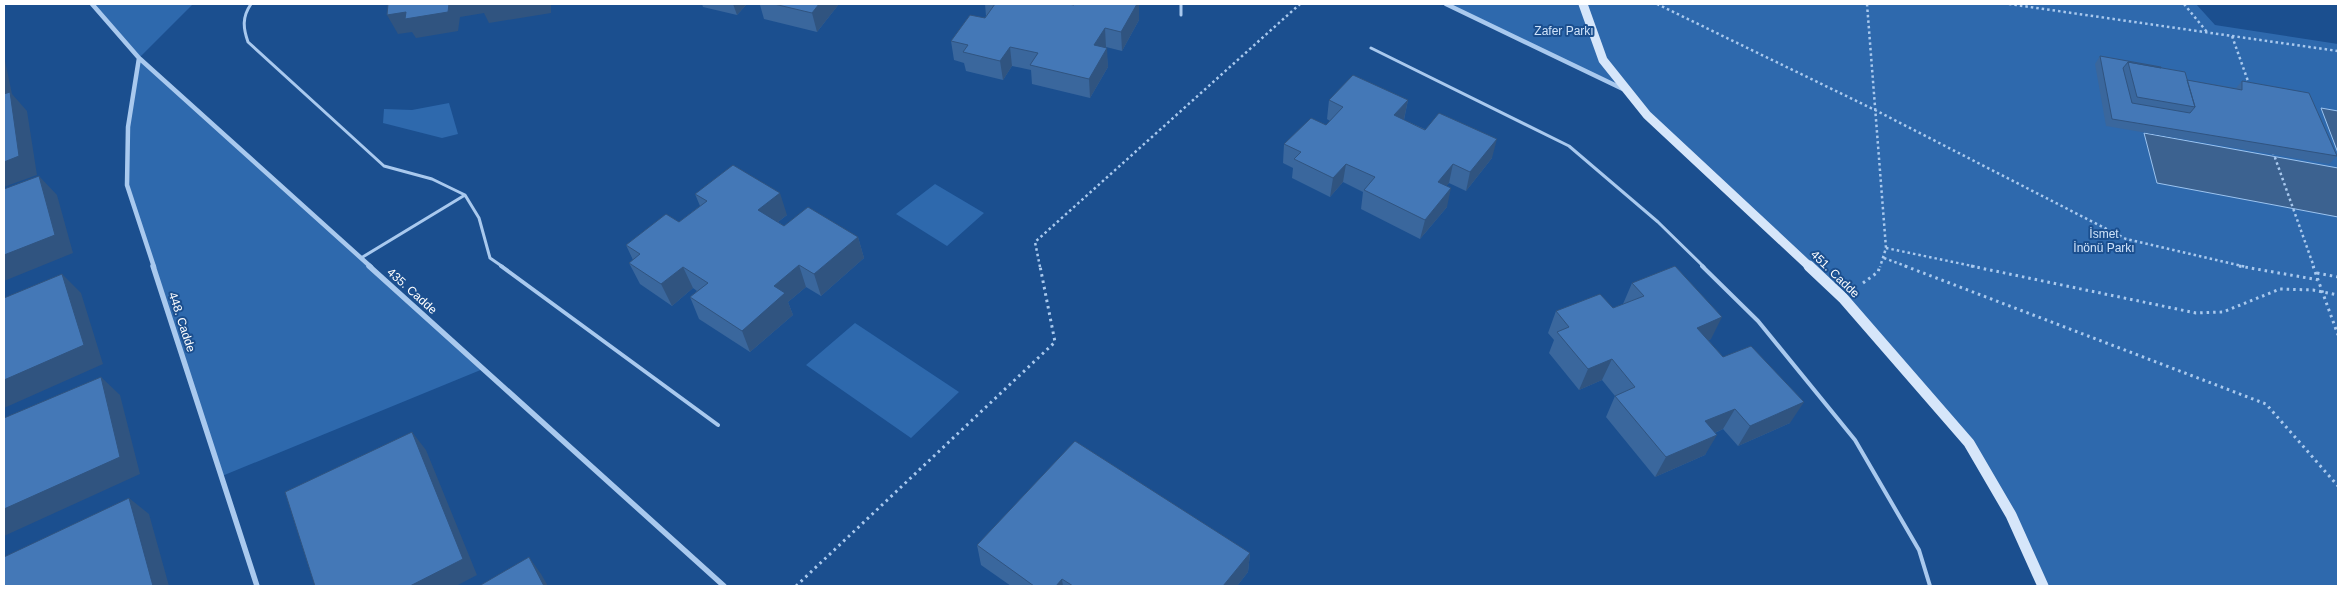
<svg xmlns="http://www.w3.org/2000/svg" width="2342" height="590" viewBox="0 0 2342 590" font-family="Helvetica,sans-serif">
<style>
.green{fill:#2e69ad}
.water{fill:#3c6290;stroke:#9cc4f0}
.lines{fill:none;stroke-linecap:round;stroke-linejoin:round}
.path-far1{stroke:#a9c9ee;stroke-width:2.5;stroke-dasharray:2.5 3;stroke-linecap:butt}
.path{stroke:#a9c9ee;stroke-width:3;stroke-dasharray:2.5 4;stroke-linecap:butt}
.lane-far1{stroke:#a9c9ee;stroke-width:3}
.lane{stroke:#a9c9ee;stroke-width:4}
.street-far1{stroke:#a9c9ee;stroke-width:4.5}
.street{stroke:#a9c9ee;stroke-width:5.5}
.secondary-far1{stroke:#d6e6fa;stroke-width:9}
.secondary{stroke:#d6e6fa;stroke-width:11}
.wall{fill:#3a679d}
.shaded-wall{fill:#305480}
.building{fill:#4478b7;stroke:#305480}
.labels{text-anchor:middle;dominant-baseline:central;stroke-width:4;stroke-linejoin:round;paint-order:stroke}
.park-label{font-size:12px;fill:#cfe3fa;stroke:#1b4f8f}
.street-label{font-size:12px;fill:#fff;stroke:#1b4f8f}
</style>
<rect width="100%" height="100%" fill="#1b4f8f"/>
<path class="green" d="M92,4H193L139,58L483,369L222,476L127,185L128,127L139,58Z
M1446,4H2196L2215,25L2338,44V586H2043L1969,443L1843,298L1628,91Z
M449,103L458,134L442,138L383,123L384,109L412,110Z
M935,184L984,213L947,246L896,214Z
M855,323L959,392L911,438L806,365Z"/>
<path class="water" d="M2321,108L2338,111V153Z
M2144,133L2338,168V217L2157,183Z"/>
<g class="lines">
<path class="path-far1" d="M1657,4L1875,110L2126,239L2246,267
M1867,4L1886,248L1880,267
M2009,4L2232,36L2249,84
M2184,4L2207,32
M2232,36L2338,51
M2273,152L2314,267
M1886,248L1977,267
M1884,258L1908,267
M1040,267L1035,242L1300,4"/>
<path class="path" d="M1905,266L2266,404L2338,486
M1971,266L2196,313L2223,312L2280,289L2313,290L2338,295
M2239,266L2319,280
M2313,266L2338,335
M2317,273L2338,277
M1863,283L1878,272L1880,266
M796,586L1055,342L1040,266"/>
<path class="lane-far1" d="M251,4C242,17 243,28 248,42L384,166L432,179L465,195L479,218L490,258L503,267
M1181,4V15
M1371,48L1569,146L1658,222L1704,267
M361,258L465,195"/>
<path class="lane" d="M501,266L718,425
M1702,266L1758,321L1855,440L1919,550L1930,586"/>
<path class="street-far1" d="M92,4L139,58L371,267
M1446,4L1623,89
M139,58L128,127L127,185L154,267"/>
<path class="street" d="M153,266L257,586
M369,266L724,586"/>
<path class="secondary-far1" d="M1583,4L1603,60L1647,115L1810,267"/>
<path class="secondary" d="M1809,266L1843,298L1969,443L2011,515L2043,586"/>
</g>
<path class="wall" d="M702,4H747L737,15L703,7Z
M755,4H839L817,32L764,19L760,5Z
M985,4H1068L1074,5L1075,4H1139V20L1122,51L1106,47L1108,67L1090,98L1032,84L1031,70L1012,66L1003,80L966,71L964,63L954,60L951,41L985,18L986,16Z
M2100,56L2161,68L2187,80L2236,88L2242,81L2337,156L2329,164L2106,126L2095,64Z
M1329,100H1408L1404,120L1492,158L1466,191L1449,183L1446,186L1447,207L1420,239L1361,209L1363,192L1343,182L1330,197L1292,178L1293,168L1283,163L1284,144L1326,125L1330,121L1327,119Z
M695,194L787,215L778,222L784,226L858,237L864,258L821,296L806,287L788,302L793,315L750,352L699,319L690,297L697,291L693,288L672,306L640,284L629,263L633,260L626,245L679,222L700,206Z
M1632,283L1711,339L1708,340L1723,357L1790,423L1738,446L1723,429L1715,433L1705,455L1655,477L1606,417L1615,396L1602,380L1579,390L1549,353L1554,340L1548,333L1556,311L1613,308L1623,304Z
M977,545L1250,553L1248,572L1237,586H1011L981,565Z"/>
<path class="shaded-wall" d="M449,4H551V13L489,23L484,13L460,17L458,31L416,38L412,32L398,34L387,15Z
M733,4H747L737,15Z
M819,4H839L817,32L812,13Z
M1137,4H1139V20L1122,51L1121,32Z
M1105,28L1106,47L1095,64L1094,45Z
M1010,47L1012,66L1003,80L1000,61Z
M1107,48L1108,67L1090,98L1089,79Z
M4,56L12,94L27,111L37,175L4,187Z
M1408,100L1404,119L1390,134L1394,115Z
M1497,139L1492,158L1466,191L1470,172Z
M1346,164L1343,182L1330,197L1333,178Z
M1453,164L1449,183L1434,201L1438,182Z
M39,176L57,195L73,253L4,281V255Z
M1451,188L1447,207L1420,239L1425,220Z
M780,193L787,215L765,232L758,210Z
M858,237L864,258L821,296L814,274Z
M799,265L806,287L788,302L793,315L750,352L742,331L774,286Z
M683,267L693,288L672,306L661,284Z
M62,274L81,293L103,364L4,408V380Z
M1722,317L1711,339L1686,349L1697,328Z
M1612,359L1602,380L1579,390L1588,369Z
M101,377L120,395L140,474L4,536V509Z
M1804,402L1790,423L1738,446L1750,426Z
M1735,409L1723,429L1694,442L1705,421Z
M412,432L426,450L477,575L456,586H410Z
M1717,435L1705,455L1655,477L1666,457Z
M129,498L149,514L169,586H153Z
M1250,553L1248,572L1237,586H1223Z
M529,557L541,574L548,586H544Z
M1062,579L1063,586H1056Z"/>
<path class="building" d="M388,4H449L448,12L405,19L406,12L387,15Z
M774,4H819L812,13Z
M995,4H1068L1074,5L1075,4H1137L1121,32L1105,28L1094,45L1107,48L1089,79L1030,65L1038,53L1010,47L1000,61L963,52L968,45L951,41L970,15L985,18Z
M2100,56L2161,67V68L2128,62L2123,68L2132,103L2190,113L2195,107L2187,80L2242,90V81L2309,93L2337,156L2112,119Z
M2128,62L2185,72L2195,107L2137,97Z
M1353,75L1408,100L1394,115L1425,130L1439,113L1497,139L1470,172L1453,164L1438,182L1451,188L1425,220L1364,190L1375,177L1346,164L1333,178L1294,159L1301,152L1284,144L1311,118L1326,125L1343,107L1329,100Z
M10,92L19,156L4,162V94Z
M733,165L780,193L758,210L784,226L808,207L858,237L814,274L799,265L774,286L785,293L742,331L690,297L708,283L683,267L661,284L629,263L640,254L626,245L666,214L679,222L707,201L695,194Z
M39,176L55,235L4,255V189Z
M1675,266L1722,317L1697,328L1723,357L1751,346L1804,402L1750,426L1735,409L1705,421L1717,435L1666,457L1615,396L1635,387L1612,359L1588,369L1557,332L1569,327L1556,311L1600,294L1613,308L1644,296L1632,283Z
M62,274L84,345L4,380V298Z
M101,377L120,457L4,509V418Z
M412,432L463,559L410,586H315L285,492Z
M1075,441L1250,553L1223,586H1073L1062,579L1056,586H1034L977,545Z
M129,498L153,586H4V557Z
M529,557L544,586H479Z"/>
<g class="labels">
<g class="park-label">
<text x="1564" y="31">Zafer Parkı</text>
<text x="2104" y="234">İsmet<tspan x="2104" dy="14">İnönü Parkı</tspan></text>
</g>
<g class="street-label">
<text transform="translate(1835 274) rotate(44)">451. Cadde</text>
<text transform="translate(412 291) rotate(42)">435. Cadde</text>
<text transform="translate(182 322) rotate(72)">448. Cadde</text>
</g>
</g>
<rect width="2342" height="590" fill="none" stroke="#ffffff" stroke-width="10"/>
</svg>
